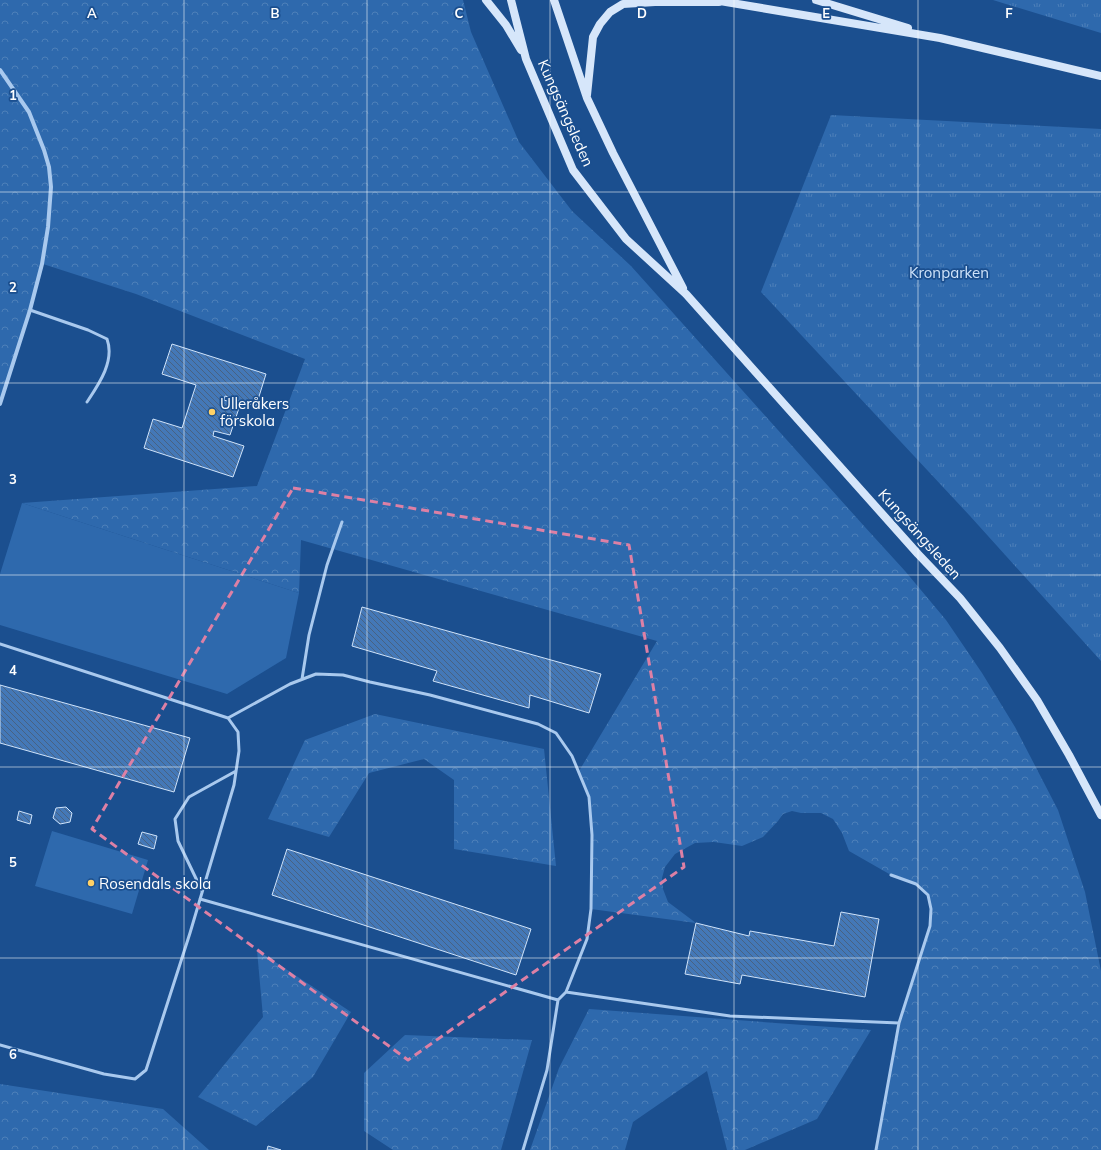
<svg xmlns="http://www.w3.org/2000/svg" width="1101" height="1150" viewBox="0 0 1101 1150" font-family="Mulish,sans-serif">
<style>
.grass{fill:#2e69ad}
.forest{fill:url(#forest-crowns)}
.park{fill:url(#park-tufts)}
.building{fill:url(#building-back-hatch);stroke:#cfe3fa}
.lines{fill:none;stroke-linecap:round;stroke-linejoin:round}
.lane{stroke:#a9c9ee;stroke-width:3}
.street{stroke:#a9c9ee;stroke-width:4}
.secondary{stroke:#d6e6fa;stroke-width:8}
.marked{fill:none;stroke:#dd80a5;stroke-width:3;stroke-dasharray:8 5;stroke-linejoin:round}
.grid{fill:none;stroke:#fff;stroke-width:1;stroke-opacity:0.55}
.poi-dot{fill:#ffd166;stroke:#1b4f8f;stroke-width:1.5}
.labels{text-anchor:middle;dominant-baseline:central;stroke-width:3.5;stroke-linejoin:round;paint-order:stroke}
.street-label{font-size:15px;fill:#fff;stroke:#1b4f8f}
.park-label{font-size:15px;fill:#cfe3fa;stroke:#1b4f8f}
.poi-label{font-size:15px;fill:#fff;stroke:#1b4f8f;text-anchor:start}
.grid-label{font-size:13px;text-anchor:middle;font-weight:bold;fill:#fff;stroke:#1b4f8f;stroke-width:3.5;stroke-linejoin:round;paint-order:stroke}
</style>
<defs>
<pattern id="forest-crowns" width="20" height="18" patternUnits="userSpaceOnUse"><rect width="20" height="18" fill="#2e69ad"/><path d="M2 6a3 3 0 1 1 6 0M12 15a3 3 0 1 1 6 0" fill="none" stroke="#4d80b9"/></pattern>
<pattern id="park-tufts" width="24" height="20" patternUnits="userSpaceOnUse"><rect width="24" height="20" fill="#2e69ad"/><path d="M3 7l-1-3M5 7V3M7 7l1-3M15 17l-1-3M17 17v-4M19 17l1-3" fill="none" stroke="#4d80b9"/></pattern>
<pattern id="building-back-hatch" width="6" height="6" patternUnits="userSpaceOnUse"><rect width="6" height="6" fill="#4478b7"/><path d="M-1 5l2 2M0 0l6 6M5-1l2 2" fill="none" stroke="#486282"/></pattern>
</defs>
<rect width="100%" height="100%" fill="#1b4f8f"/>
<path class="grass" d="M22,503L299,593L286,658L227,694L0,625V574Z
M52,831L148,860L132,914L35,886Z"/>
<path class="forest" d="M0,0H463L471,32L519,142L572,211L631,266L864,526L905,571L946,620L982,673L1015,727L1058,810L1085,892L1101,971V1150H876L899,1023L930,926L931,909L928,895L916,884L891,875L849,851L842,833L833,819L821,813H801L792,811L783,814L778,821L763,837L742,846L714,842L695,843L675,854L665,867L662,878L663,889L668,902L696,923L591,909L592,835L589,797L579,771L657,641L301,540L299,593L22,503L257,486L305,359L136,294L43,264L0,404Z
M375,714L544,749L556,866L454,849V780L424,759L369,773L329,837L268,819L305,740Z
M257,950L351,1012L313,1077L256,1126L198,1097L263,1017Z
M589,1009L871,1030L817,1119L745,1150H727L707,1071L633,1122L625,1150H530L559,1068Z
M405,1035L532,1040L501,1150H393L364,1131V1073Z
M0,1084L163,1109L209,1150H0Z"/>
<path class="park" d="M993,0H1101V33Z
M831,115L1101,129V661L970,516L761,292Z"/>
<path class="building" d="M172,344L266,374L256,406L225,396L224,400L240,405L230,435L214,431L213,436L244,446L233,477L144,448L153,419L182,428L196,385L162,374Z
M362,607L601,674L589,713L530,695L529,708L433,681L437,671L352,646Z
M0,685L190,738L174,792L0,743Z
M66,807L72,813L70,822L60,824L53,818L56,808Z
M19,811L32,815L30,824L17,820Z
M142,832L157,836L154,849L138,844Z
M287,849L531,929L516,975L272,895Z
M841,912L879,919L865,997L742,975L740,984L685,974L696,923L749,936L750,931L834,946Z
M268,1146L281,1150H267Z"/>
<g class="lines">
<path class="lane" d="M30,310L88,330L107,339C115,361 99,384 87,402
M0,644L228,718L290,684L316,674L343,675L370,682L430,695L538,724L556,733L572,756L589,797L592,835L591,909L587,939L566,992L558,1000
M302,679L309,635L327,565L342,522
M202,891L178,841L175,819L189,797L236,771
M200,899L558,1000L547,1070L523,1150
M566,992L730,1016L899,1023
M0,1045L104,1074L135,1079L146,1070L190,933L234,785L239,751L238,732L228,718
M876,1150L899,1023L930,926L931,909L928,895L916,884L891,875"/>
<path class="street" d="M0,70L29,112L44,150L49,167L51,187L48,227L42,264L30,310L0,404"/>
<path class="secondary" d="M486,0L506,25L521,50
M511,0L526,59L573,170L626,239L686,294L918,554L960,598L1000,648L1037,700L1069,755L1101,815
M554,0L587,98L613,153L683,288
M714,0L940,38L1101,76
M816,0L908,28
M587,95L593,37L600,24L610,12L623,4L655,2H719"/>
</g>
<path class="marked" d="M293,488L629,545L684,867L408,1060L92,829Z"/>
<path class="grid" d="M184,0V1150M367,0V1150M550,0V1150M734,0V1150M918,0V1150M0,192H1101M0,383H1101M0,575H1101M0,767H1101M0,958H1101"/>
<g class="poi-dot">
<circle cx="212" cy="412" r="4"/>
<circle cx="91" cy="883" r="4"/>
</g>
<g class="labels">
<g class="street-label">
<text transform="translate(566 113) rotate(66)">Kungsängsleden</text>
<text transform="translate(920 534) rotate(48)">Kungsängsleden</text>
</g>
<g class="park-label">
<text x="949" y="272">Kronparken</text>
</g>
<g class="poi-label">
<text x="220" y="403">Ulleråkers<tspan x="220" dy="17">förskola</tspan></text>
<text x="99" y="883">Rosendals skola</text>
</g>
</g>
<g class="grid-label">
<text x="92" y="18">A</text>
<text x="275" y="18">B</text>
<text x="459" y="18">C</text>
<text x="642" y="18">D</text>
<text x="826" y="18">E</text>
<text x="1009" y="18">F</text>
<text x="13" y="100">1</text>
<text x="13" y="292">2</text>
<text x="13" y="484">3</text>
<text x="13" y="675">4</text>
<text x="13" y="867">5</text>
<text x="13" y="1059">6</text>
</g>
</svg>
